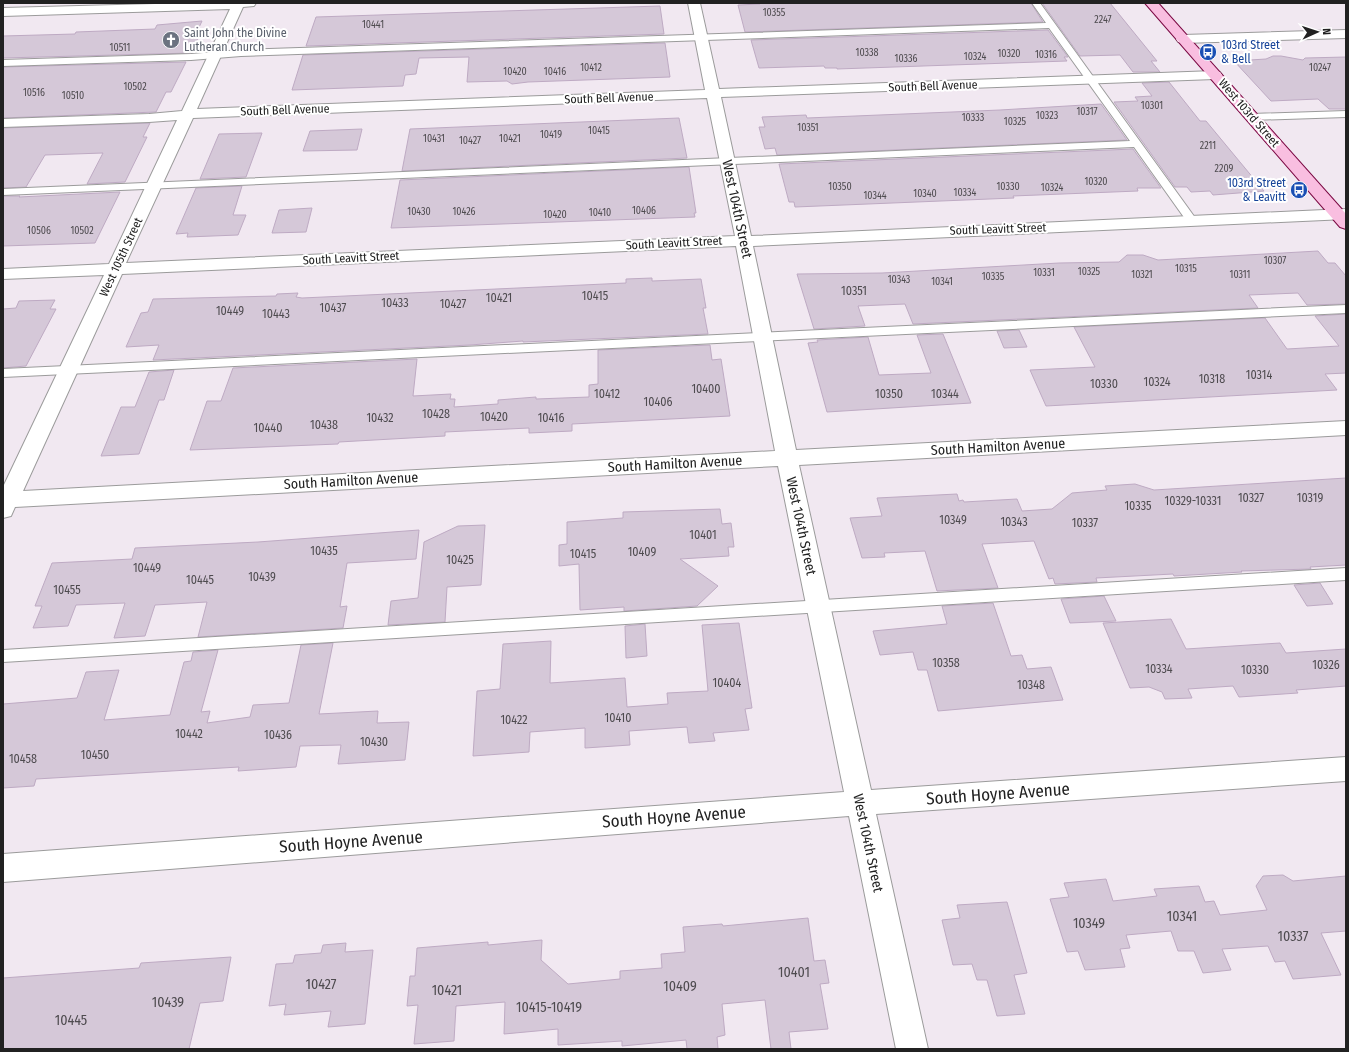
<svg xmlns="http://www.w3.org/2000/svg" width="1349" height="1052" viewBox="0 0 1349 1052" font-family="'Fira Sans Condensed',sans-serif">
<style>
.building{fill:#d5c8d8;stroke:#beaac3}
.lines{fill:none;stroke-linecap:round;stroke-linejoin:round}
.service-casing{stroke:#9b9b9b;stroke-width:2}
.minor-casing{stroke:#9b9b9b;stroke-width:2}
.secondary-casing{stroke:#7a0742;stroke-width:2}
.service{fill:#fff;fill-rule:evenodd}
.minor{fill:#fff;fill-rule:evenodd}
.secondary{fill:#f9bee0;fill-rule:evenodd}
.labels{text-anchor:middle;dominant-baseline:central;stroke-width:4;stroke-linejoin:round;paint-order:stroke}
.far-number-label{font-size:10px;fill:#4e4b4f}
.far-worship-label{font-size:12px;fill:#5b616d;stroke:#fff;text-anchor:start}
.far-transit-label{font-size:12px;fill:#164399;stroke:#fff;text-anchor:start}
.far-street-label{font-size:12px;fill:#212121;stroke:#fff}
.number-label{font-size:12px;fill:#4e4b4f}
.street-label{font-size:14px;fill:#212121;stroke:#fff}
.near-number-label{font-size:14px;fill:#4e4b4f}
.near-street-label{font-size:17px;fill:#212121;stroke:#fff}
</style>
<rect width="100%" height="100%" fill="#f1e8f1"/>
<path class="building" d="M759,3H1031L1043,22L745,32L738,5L760,4Z
M1042,3H1110L1157,61H1151L1160,72H1133L1120,55L1080,56Z
M660,6L664,34L306,46L316,17Z
M202,21L194,38H198L191,53L3,58V36L75,34L76,32L155,29L157,25Z
M1048,30L1068,57H1064L1067,61L837,69V68H825L824,66L759,68L751,40Z
M665,43L670,77L528,82L512,84L507,81L467,82L469,57L419,58L416,74L405,75L403,86L292,90L303,55Z
M1273,56H1281L1303,60L1305,58L1346,57V109H1329L1318,99L1271,101L1234,61L1266,59Z
M186,62L171,92H166L156,112L3,118V67Z
M1169,82L1200,121H1206L1264,191L1213,195L1210,191L1191,192L1187,187H1175L1114,102L1138,101L1135,97L1152,96L1142,83Z
M1101,104L1127,140L777,155L775,148L765,149L759,127H765L762,117L806,115L807,118L1000,110Z
M679,118L687,158L402,171L410,129Z
M150,123L143,137H147L125,182L87,184L103,153L45,155L26,187L3,188V128Z
M362,129L357,150L303,151L310,131Z
M262,133L246,177L200,179L219,134Z
M1133,149L1161,188H1137L1138,191L1013,196L1014,198L795,207L794,202H789L779,164Z
M689,167L696,213H694L695,217L391,228L400,180Z
M242,186L233,215H246L238,235L187,237L188,233L176,234L196,188Z
M120,192L95,243L3,246V196H20L19,197Z
M312,208L306,232L272,233L279,210Z
M1318,251L1328,263H1335L1346,276V304L1307,305L1298,293L1249,295L1258,308L913,324L905,304L858,306L865,326L814,329L797,274L882,273L1059,263L1119,262L1127,255H1143L1158,260Z
M652,278V281L701,279L706,308H703L708,334L523,342V341L470,345L153,360L159,345L126,347L141,313L148,312L153,299L276,296L277,294L298,293L296,297L302,298L626,283V279Z
M55,300L50,309H56L26,366L3,368V309L16,308L19,301Z
M1346,314V373L1325,374L1337,390L1046,406L1030,370L1095,367L1074,327L1265,318L1287,349L1339,346L1315,316Z
M1019,330L1027,347L1004,348L997,331Z
M943,334L971,403L827,412L808,343L818,342L817,340L868,337L879,375L931,373L917,335Z
M710,345L712,360L721,359L730,416L572,424V431L529,433V428L445,432V436L339,442L338,444L190,450L207,401H221L233,368L417,359L413,396L451,394L450,399H455L454,407L498,404V400L536,397V399L589,397V385L598,384V350Z
M174,370L164,400H159L139,454L101,456L121,407H135L149,372Z
M1346,478V565L1310,567L1311,569L1241,571L1242,572L1174,576L1173,574L1096,578L1097,582L1055,584L1053,578L1049,579L1034,541L982,544L998,588L937,591L925,551L884,553L885,557L862,558L850,518L882,516L877,498L957,494L959,501L963,500L964,502L1017,499L1022,511L1052,509L1072,493L1107,490L1105,486L1135,484L1154,490Z
M720,509L722,524L731,523L734,547H728L729,556L680,559L718,586L697,606L624,611V607L580,610L579,564L559,566V545L567,544V522L623,518V512Z
M485,525L481,585L447,587L445,622L388,625L391,601L418,598L424,542L458,526Z
M419,530L416,559L347,563L340,607L347,606L343,628L198,637L207,602L155,605L145,636L114,638L125,603L76,605L68,626L33,628L42,606H35L52,563L132,559L135,548L258,542Z
M1320,583L1333,604L1307,606L1294,585Z
M1104,596L1116,621L1070,623L1061,599Z
M993,603L1011,656L1022,655L1027,669L1051,667L1063,700L938,711L927,670H918L913,652L880,655L873,631L947,624L942,606Z
M1171,619L1186,649L1280,643L1286,653L1346,649V686L1296,690L1298,693L1239,697L1233,686L1188,689L1192,698L1165,699L1162,692L1149,687L1130,688L1103,623Z
M739,623L752,708L745,709L749,730L713,733L715,741L689,743L687,727L629,731L630,745L585,748V728L530,732L529,752L473,756L477,691L500,689L503,644L551,641L550,683L625,678L627,707L668,704L667,693L708,691L702,625Z
M645,624L647,656L626,658L625,626Z
M333,643L319,714L378,711L377,723L409,722L405,760L338,764L341,745L300,746L296,767L238,771L239,767L36,779L34,786L3,788V704L77,698L86,672L119,670L104,720L170,715L184,662L191,661L193,652L218,650L201,712L210,711L207,723L250,717L253,705L289,703L301,645Z
M1283,875L1293,881L1346,876V931L1321,933L1341,975L1293,979L1285,961L1275,962L1268,946L1222,949L1231,970L1203,973L1194,951H1178L1171,931L1126,935L1130,948L1120,949L1125,967L1085,970L1078,951L1067,952L1050,899L1069,897L1064,883L1106,879L1113,901L1157,896L1154,889L1199,886L1205,902L1214,901L1220,915L1267,910L1256,886L1263,876Z
M1007,902L1027,973L1014,975L1025,1014L997,1016L987,980H977L972,964L953,965L942,920L960,918L957,905Z
M808,918L814,961L825,960L829,983L820,984L828,1029L789,1032L791,1049H771L765,1000L722,1004L725,1035L717,1037L718,1049H687L686,1040L622,1046V1041L558,1045V1029L504,1034L505,1002L456,1006L454,1041L414,1044L418,1005L407,1006L410,976H415L417,948L488,942V945L542,940L541,960L568,984L620,979V971L662,968L661,954L685,952L683,927L722,924L723,926Z
M346,943L345,952L373,950L365,1024L328,1027L331,1011L284,1015L286,1004L269,1006L276,964L293,963L295,955L321,953L323,945Z
M231,957L223,1001L200,1003L189,1049H3V978L139,968L141,963Z"/>
<g class="lines">
<defs>
<path id="service" d="M1032,3H1040L1196,219L1197,221L1196,223H1188L1134,147L3,195V189L1130,141L1049,28L241,56L191,60L3,66V60L191,54L241,50L1046,23Z
M1346,111V117L1252,120L1247,117L1252,114Z
M1346,305V313L3,377V369Z
M1346,568V580L3,662V650Z"/>
<path id="minor" d="M193,3H256L254,6L243,7L197,109L705,90L688,3H700L719,89L1215,71L1220,72L1222,75L1220,78L1215,79L721,97L751,236L1346,209V219L753,246L796,450L1346,421V435L799,465L871,790L1346,757V781L876,814L928,1049H896L849,816L3,882V854L844,792L778,466L15,507L11,516L3,518V487L104,275L3,279V269L109,264L177,120L149,122L3,127V119L149,114L182,111L230,9L3,16V8ZM707,98L735,236L126,263L193,118ZM736,246L775,451L23,491L122,274Z
M1346,30V38L1183,43L1178,42L1176,39L1178,36L1183,35Z"/>
<path id="secondary" d="M1145,3H1158L1346,214V229L1340,227Z"/>
</defs>
<use href="#service" class="service-casing"/>
<use href="#minor" class="minor-casing"/>
<use href="#secondary" class="secondary-casing"/>
<use href="#service" class="service"/>
<use href="#minor" class="minor"/>
<use href="#secondary" class="secondary"/>
</g>
<defs>
<symbol id="church-disc" viewBox="-11 -11 22 22"><circle r="9.5" fill="#6b7280" stroke="#fff"/><path d="M-1.2-6h2.4v3.5h3.3v2.4h-3.3V6h-2.4V-.1h-3.3v-2.4h3.3Z" fill="#fff"/></symbol>
<symbol id="bus-disc" viewBox="-11 -11 22 22"><circle r="9.5" fill="#1a4fb4" stroke="#fff"/><path d="M-5-6H5V4H4V6H2V4H-2V6H-4V4H-5ZM-3.5-4V0h7V-4ZM-3.5 1.2v1.5H-2V1.2ZM2 1.2v1.5H3.5V1.2Z" fill="#fff"/></symbol>
</defs>
<g fill-rule="evenodd">
<use href="#church-disc" x="161" y="30" width="20" height="20"/>
<use href="#bus-disc" x="1198" y="42" width="20" height="20"/>
<use href="#bus-disc" x="1289" y="180" width="20" height="20"/>
</g>
<g class="labels">
<g class="far-number-label">
<text x="774" y="13">10355</text>
<text x="1103" y="20">2247</text>
<text x="373" y="25">10441</text>
<text x="120" y="48">10511</text>
<text x="867" y="53">10338</text>
<text x="1009" y="54">10320</text>
<text x="1046" y="55">10316</text>
<text x="975" y="57">10324</text>
<text x="906" y="59">10336</text>
<text x="591" y="68">10412</text>
<text x="1320" y="68">10247</text>
<text x="515" y="72">10420</text>
<text x="555" y="72">10416</text>
<text x="135" y="87">10502</text>
<text x="34" y="93">10516</text>
<text x="73" y="96">10510</text>
<text x="1152" y="106">10301</text>
<text x="1087" y="112">10317</text>
<text x="1047" y="116">10323</text>
<text x="973" y="118">10333</text>
<text x="1015" y="122">10325</text>
<text x="808" y="128">10351</text>
<text x="599" y="131">10415</text>
<text x="551" y="135">10419</text>
<text x="434" y="139">10431</text>
<text x="510" y="139">10421</text>
<text x="470" y="141">10427</text>
<text x="1208" y="146">2211</text>
<text x="1224" y="169">2209</text>
<text x="1096" y="182">10320</text>
<text x="840" y="187">10350</text>
<text x="1008" y="187">10330</text>
<text x="1052" y="188">10324</text>
<text x="965" y="193">10334</text>
<text x="925" y="194">10340</text>
<text x="875" y="196">10344</text>
<text x="644" y="211">10406</text>
<text x="419" y="212">10430</text>
<text x="464" y="212">10426</text>
<text x="600" y="213">10410</text>
<text x="555" y="215">10420</text>
<text x="39" y="231">10506</text>
<text x="82" y="231">10502</text>
<text x="1275" y="261">10307</text>
<text x="1186" y="269">10315</text>
<text x="1089" y="272">10325</text>
<text x="1044" y="273">10331</text>
<text x="1142" y="275">10321</text>
<text x="1240" y="275">10311</text>
<text x="993" y="277">10335</text>
<text x="899" y="280">10343</text>
<text x="942" y="282">10341</text>
</g>
<g class="far-worship-label">
<text x="184" y="33">Saint John the Divine<tspan x="184" dy="14">Lutheran Church</tspan></text>
</g>
<g class="far-transit-label">
<text x="1221" y="45">103rd Street<tspan x="1221" dy="14">&amp; Bell</tspan></text>
<text x="1286" y="183" text-anchor="end">103rd Street<tspan x="1286" dy="14">&amp; Leavitt</tspan></text>
</g>
<g class="far-street-label">
<text transform="translate(933 86) rotate(-2)">South Bell Avenue</text>
<text transform="translate(609 98) rotate(-2)">South Bell Avenue</text>
<text transform="translate(285 110) rotate(-2)">South Bell Avenue</text>
<text transform="translate(1249 113) rotate(49)">West 103rd Street</text>
<text transform="translate(998 229) rotate(-2)">South Leavitt Street</text>
<text transform="translate(674 243) rotate(-3)">South Leavitt Street</text>
<text transform="translate(121 257) rotate(-65)">West 105th Street</text>
<text transform="translate(351 258) rotate(-3)">South Leavitt Street</text>
</g>
<g class="number-label">
<text x="854" y="291">10351</text>
<text x="595" y="296">10415</text>
<text x="499" y="298">10421</text>
<text x="395" y="303">10433</text>
<text x="453" y="304">10427</text>
<text x="333" y="308">10437</text>
<text x="230" y="311">10449</text>
<text x="276" y="314">10443</text>
<text x="1259" y="375">10314</text>
<text x="1212" y="379">10318</text>
<text x="1157" y="382">10324</text>
<text x="1104" y="384">10330</text>
<text x="706" y="389">10400</text>
<text x="607" y="394">10412</text>
<text x="889" y="394">10350</text>
<text x="945" y="394">10344</text>
<text x="658" y="402">10406</text>
<text x="436" y="414">10428</text>
<text x="494" y="417">10420</text>
<text x="380" y="418">10432</text>
<text x="551" y="418">10416</text>
<text x="324" y="425">10438</text>
<text x="268" y="428">10440</text>
<text x="1251" y="498">10327</text>
<text x="1310" y="498">10319</text>
<text x="1193" y="501">10329-10331</text>
<text x="1138" y="506">10335</text>
<text x="953" y="520">10349</text>
<text x="1014" y="522">10343</text>
<text x="1085" y="523">10337</text>
<text x="703" y="535">10401</text>
<text x="324" y="551">10435</text>
<text x="642" y="552">10409</text>
<text x="583" y="554">10415</text>
<text x="460" y="560">10425</text>
<text x="147" y="568">10449</text>
<text x="262" y="577">10439</text>
<text x="200" y="580">10445</text>
<text x="67" y="590">10455</text>
<text x="946" y="663">10358</text>
<text x="1326" y="665">10326</text>
<text x="1159" y="669">10334</text>
<text x="1255" y="670">10330</text>
<text x="727" y="683">10404</text>
<text x="1031" y="685">10348</text>
<text x="618" y="718">10410</text>
<text x="514" y="720">10422</text>
<text x="189" y="734">10442</text>
<text x="278" y="735">10436</text>
<text x="374" y="742">10430</text>
<text x="95" y="755">10450</text>
<text x="23" y="759">10458</text>
</g>
<g class="street-label">
<text transform="translate(737 209) rotate(78)">West 104th Street</text>
<text transform="translate(998 447) rotate(-3)">South Hamilton Avenue</text>
<text transform="translate(675 464) rotate(-3)">South Hamilton Avenue</text>
<text transform="translate(351 481) rotate(-3)">South Hamilton Avenue</text>
<text transform="translate(801 526) rotate(78)">West 104th Street</text>
<text transform="translate(868 843) rotate(78)">West 104th Street</text>
</g>
<g class="near-number-label">
<text x="1182" y="916">10341</text>
<text x="1089" y="923">10349</text>
<text x="1293" y="936">10337</text>
<text x="794" y="972">10401</text>
<text x="321" y="984">10427</text>
<text x="680" y="986">10409</text>
<text x="447" y="990">10421</text>
<text x="168" y="1002">10439</text>
<text x="549" y="1007">10415-10419</text>
<text x="71" y="1020">10445</text>
</g>
<g class="near-street-label">
<text transform="translate(998 794) rotate(-4)">South Hoyne Avenue</text>
<text transform="translate(674 817) rotate(-4)">South Hoyne Avenue</text>
<text transform="translate(351 842) rotate(-4)">South Hoyne Avenue</text>
</g>
</g>
<rect width="1349" height="1052" fill="none" stroke="#212121" stroke-width="8"/>
<g transform="translate(1317 32) rotate(87)" stroke="#ffffff" stroke-width="3" paint-order="stroke">
<path d="M0-3L7 15L0 10L-7 15Z" fill="#212121"/>
<text y="-6" font-size="11" font-weight="bold" text-anchor="middle" fill="#212121">N</text>
</g>
</svg>
